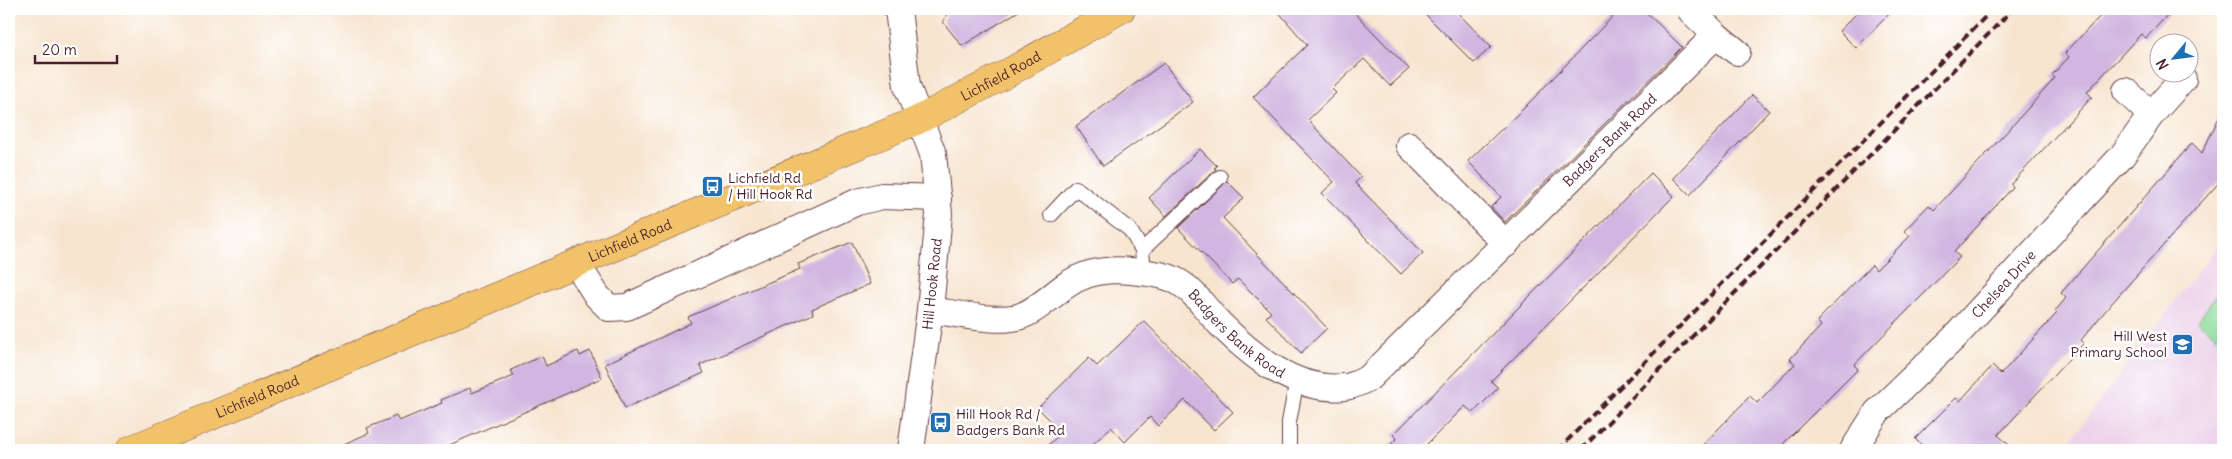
<svg xmlns="http://www.w3.org/2000/svg" width="2232" height="459" viewBox="0 0 2232 459" font-family="Delius,sans-serif">
<style>
.built{fill:#ecd1ea}
.green{fill:#87d898;stroke:#687c62}
.building{fill:#d0b6e0}
.lines{fill:none;stroke-linecap:round;stroke-linejoin:round}
.service-casing{stroke:#643d44;stroke-width:16}
.minor-casing{stroke:#643d44;stroke-width:28}
.primary-casing{stroke:#643d44;stroke-width:29}
.service{stroke:#fff;stroke-width:14}
.minor{stroke:#fff;stroke-width:26}
.primary{stroke:#f2c26a;stroke-width:28}
.rail{stroke:#4a1f2b;stroke-width:4;stroke-dasharray:8 4;stroke-linecap:butt}
.labels{text-anchor:middle;dominant-baseline:central;stroke-width:5;stroke-linejoin:round;paint-order:stroke}
.street-label{font-size:14px;fill:#4a1f2b;stroke:#fff}
.poi-label{font-size:14px;fill:#4a1f2b;stroke:#fff;text-anchor:start}
</style>
<rect width="100%" height="100%" fill="#fff"/>
<filter id="ink" filterUnits="userSpaceOnUse"><feTurbulence type="fractalNoise" baseFrequency=".02" numOctaves="2"/><feDisplacementMap in="SourceGraphic" scale="10" xChannelSelector="R" yChannelSelector="G"/><feConvolveMatrix kernelMatrix="1 2 1 2 8 2 1 2 1" color-interpolation-filters="sRGB"/></filter>
<filter id="wash" filterUnits="userSpaceOnUse"><feTurbulence type="fractalNoise" baseFrequency=".0096" numOctaves="4" result="noise"/><feDisplacementMap in="SourceGraphic" scale="20" xChannelSelector="R" yChannelSelector="G"/><feGaussianBlur stdDeviation="1.12" result="paint"/><feColorMatrix in="noise" values="0 0 0 0 0 0 0 0 0 0 0 0 0 0 0 0 0 1.4 0 .05"/><feComposite in="paint" operator="in"/></filter>
<g filter="url(#wash)">
<rect width="100%" height="100%" fill="#f7e5d0"/>
<path class="built" d="M2223,238V450H2063Z"/>
<path class="green" d="M2223,287V342L2197,321Z"/>
<g id="blocks">
<path class="building" d="M950,9H1022L962,46L943,22Z
M1276,9H1351L1409,69L1390,86L1364,59L1332,89L1336,93L1308,120L1361,177L1355,183L1423,253L1401,274L1322,193L1334,182L1253,97L1307,45Z
M1420,9H1454L1491,47L1474,63Z
M1620,9H1643L1682,47L1505,222L1491,207L1501,197L1468,161L1523,109Z
M1861,9H1894L1856,48L1839,31Z
M2107,9H2173L2146,38L2141,34L2087,92L2092,97L2011,184L2013,187L1954,252L1960,257L1854,365L1858,369L1777,450H1698L1750,396L1757,403L1795,364L1790,359L1821,326L1817,321L1872,265L1876,270L1910,236L1904,231L1929,205L1934,210L2013,125L2055,78L2052,75L2069,57L2065,53Z
M1164,63L1193,102L1103,166L1076,126Z
M1752,95L1769,111L1690,195L1673,178Z
M2223,109V178L2112,303L2081,340L2084,343L1998,435L2015,450H1927L1915,439L1956,398L1960,401L1992,366L2001,374L2057,313L2055,311L2066,298L2061,293L2074,278L2192,143L2202,153Z
M1200,149L1217,166L1214,168L1216,169L1166,216L1149,198Z
M1651,173L1674,196L1491,381L1498,388L1473,413L1465,406L1421,450H1385L1397,438L1393,435Z
M1227,181L1244,198L1223,218L1327,328L1301,353L1266,317L1271,312L1238,279L1232,284L1178,228Z
M852,242L870,284L812,309L813,314L700,365L704,373L625,408L605,364L691,323L688,317L800,269L798,264Z
M1144,321L1233,412L1214,430L1185,400L1158,426L1150,417L1125,442L1111,427L1087,450H1043L1062,432L1038,408L1089,358L1097,366Z
M578,351L580,356L590,351L602,378L438,450H330L369,433L367,428L396,416L399,421L442,403L441,400L470,388L472,393L514,376L511,370L542,356L546,366Z"/>
</g>
</g>
<g filter="url(#ink)">
<use href="#blocks" fill-opacity="0" stroke="#643d44" stroke-width="1"/>
<g class="lines">
<defs>
<path id="service" d="M1051,215L1076,188L1130,230L1142,250L1144,273
M1142,250L1220,177
M1289,450V422L1297,379"/>
<g id="minor">
<path d="M898,9L907,86L933,154L939,214L930,310L911,450"/>
<path d="M1691,11L1716,35"/>
<path d="M2126,91L2151,115L2183,79"/>
<path d="M1409,145L1506,244"/>
<path d="M577,264L597,296L609,308L627,307L857,202L882,196L938,198"/>
<path id="s1" d="M930,310C955,313 998,324 1021,316C1037,310 1051,296 1065,286C1094,265 1126,269 1160,275C1190,281 1200,304 1220,324C1252,356 1295,392 1344,387C1352,387 1362,381 1369,378L1716,35L1737,52"/>
<path id="s2" d="M1853,450L1877,412L1954,338L2122,156L2151,115"/>
</g>
<g id="primary">
<path id="s3" d="M130,450L918,120L1006,74L1121,9"/>
</g>
</defs>
<use href="#service" class="service-casing"/>
<use href="#minor" class="minor-casing"/>
<use href="#primary" class="primary-casing"/>
<use href="#service" class="service"/>
<use href="#minor" class="minor"/>
<use href="#primary" class="primary"/>
<path class="rail" d="M1558,450L1993,9
M1581,450L2013,9"/>
</g>
</g>
<defs>
<symbol id="bus-square" viewBox="-11 -11 22 22"><rect x="-9" y="-9" width="18" height="18" rx="4" fill="#1f6fb2" stroke="#fff"/><path d="M-5-6H5V4H4V6H2V4H-2V6H-4V4H-5ZM-3.5-4V0h7V-4ZM-3.5 1.2v1.5H-2V1.2ZM2 1.2v1.5H3.5V1.2Z" fill="#fff"/></symbol>
<symbol id="school-square" viewBox="-11 -11 22 22"><rect x="-9" y="-9" width="18" height="18" rx="4" fill="#1f6fb2" stroke="#fff"/><path d="M0-5L7-2L0 1L-7-2ZM-4 1L0 2.5L4 1V4Q0 6-4 4Z" fill="#fff"/></symbol>
</defs>
<g fill-rule="evenodd">
<use href="#bus-square" x="700" y="174" width="25" height="25"/>
<use href="#school-square" x="2170" y="332" width="25" height="25"/>
<use href="#bus-square" x="928" y="410" width="25" height="25"/>
</g>
<g class="labels">
<g class="street-label">
<text stroke="none"><textPath href="#s3" startOffset="948">Lichfield Road</textPath></text>
<text stroke="none"><textPath href="#s1" startOffset="832">Badgers Bank Road</textPath></text>
<text stroke="none"><textPath href="#s3" startOffset="542">Lichfield Road</textPath></text>
<text transform="translate(932 284) rotate(-84)">Hill Hook Road</text>
<text stroke="none"><textPath href="#s2" startOffset="225">Chelsea Drive</textPath></text>
<text stroke="none"><textPath href="#s1" startOffset="342">Badgers Bank Road</textPath></text>
<text stroke="none"><textPath href="#s3" startOffset="138">Lichfield Road</textPath></text>
</g>
<g class="poi-label">
<text x="728" y="178">Lichfield Rd<tspan x="728" dy="16">/ Hill Hook Rd</tspan></text>
<text x="2167" y="336" text-anchor="end">Hill West<tspan x="2167" dy="16">Primary School</tspan></text>
<text x="956" y="414">Hill Hook Rd /<tspan x="956" dy="16">Badgers Bank Rd</tspan></text>
</g>
</g>
<rect width="2232" height="459" fill="none" stroke="#fff" stroke-width="30"/>
<g transform="translate(2174 58) rotate(241)"><circle r="24" fill="#ffffff" stroke="#b7a5aa"/>
<path d="M0-4L9 19L0 12L-9 19Z" fill="#1f6fb2"/>
<text y="-8" font-size="14" font-weight="bold" text-anchor="middle" fill="#4a1f2b">N</text>
</g>
<path d="M35 55v8h82v-8" fill="none" stroke="#4a1f2b" stroke-width="2.5"/>
<text x="42" y="55" font-size="15" fill="#4a1f2b" stroke="#ffffff" stroke-width="4" paint-order="stroke">20 m</text>
</svg>
